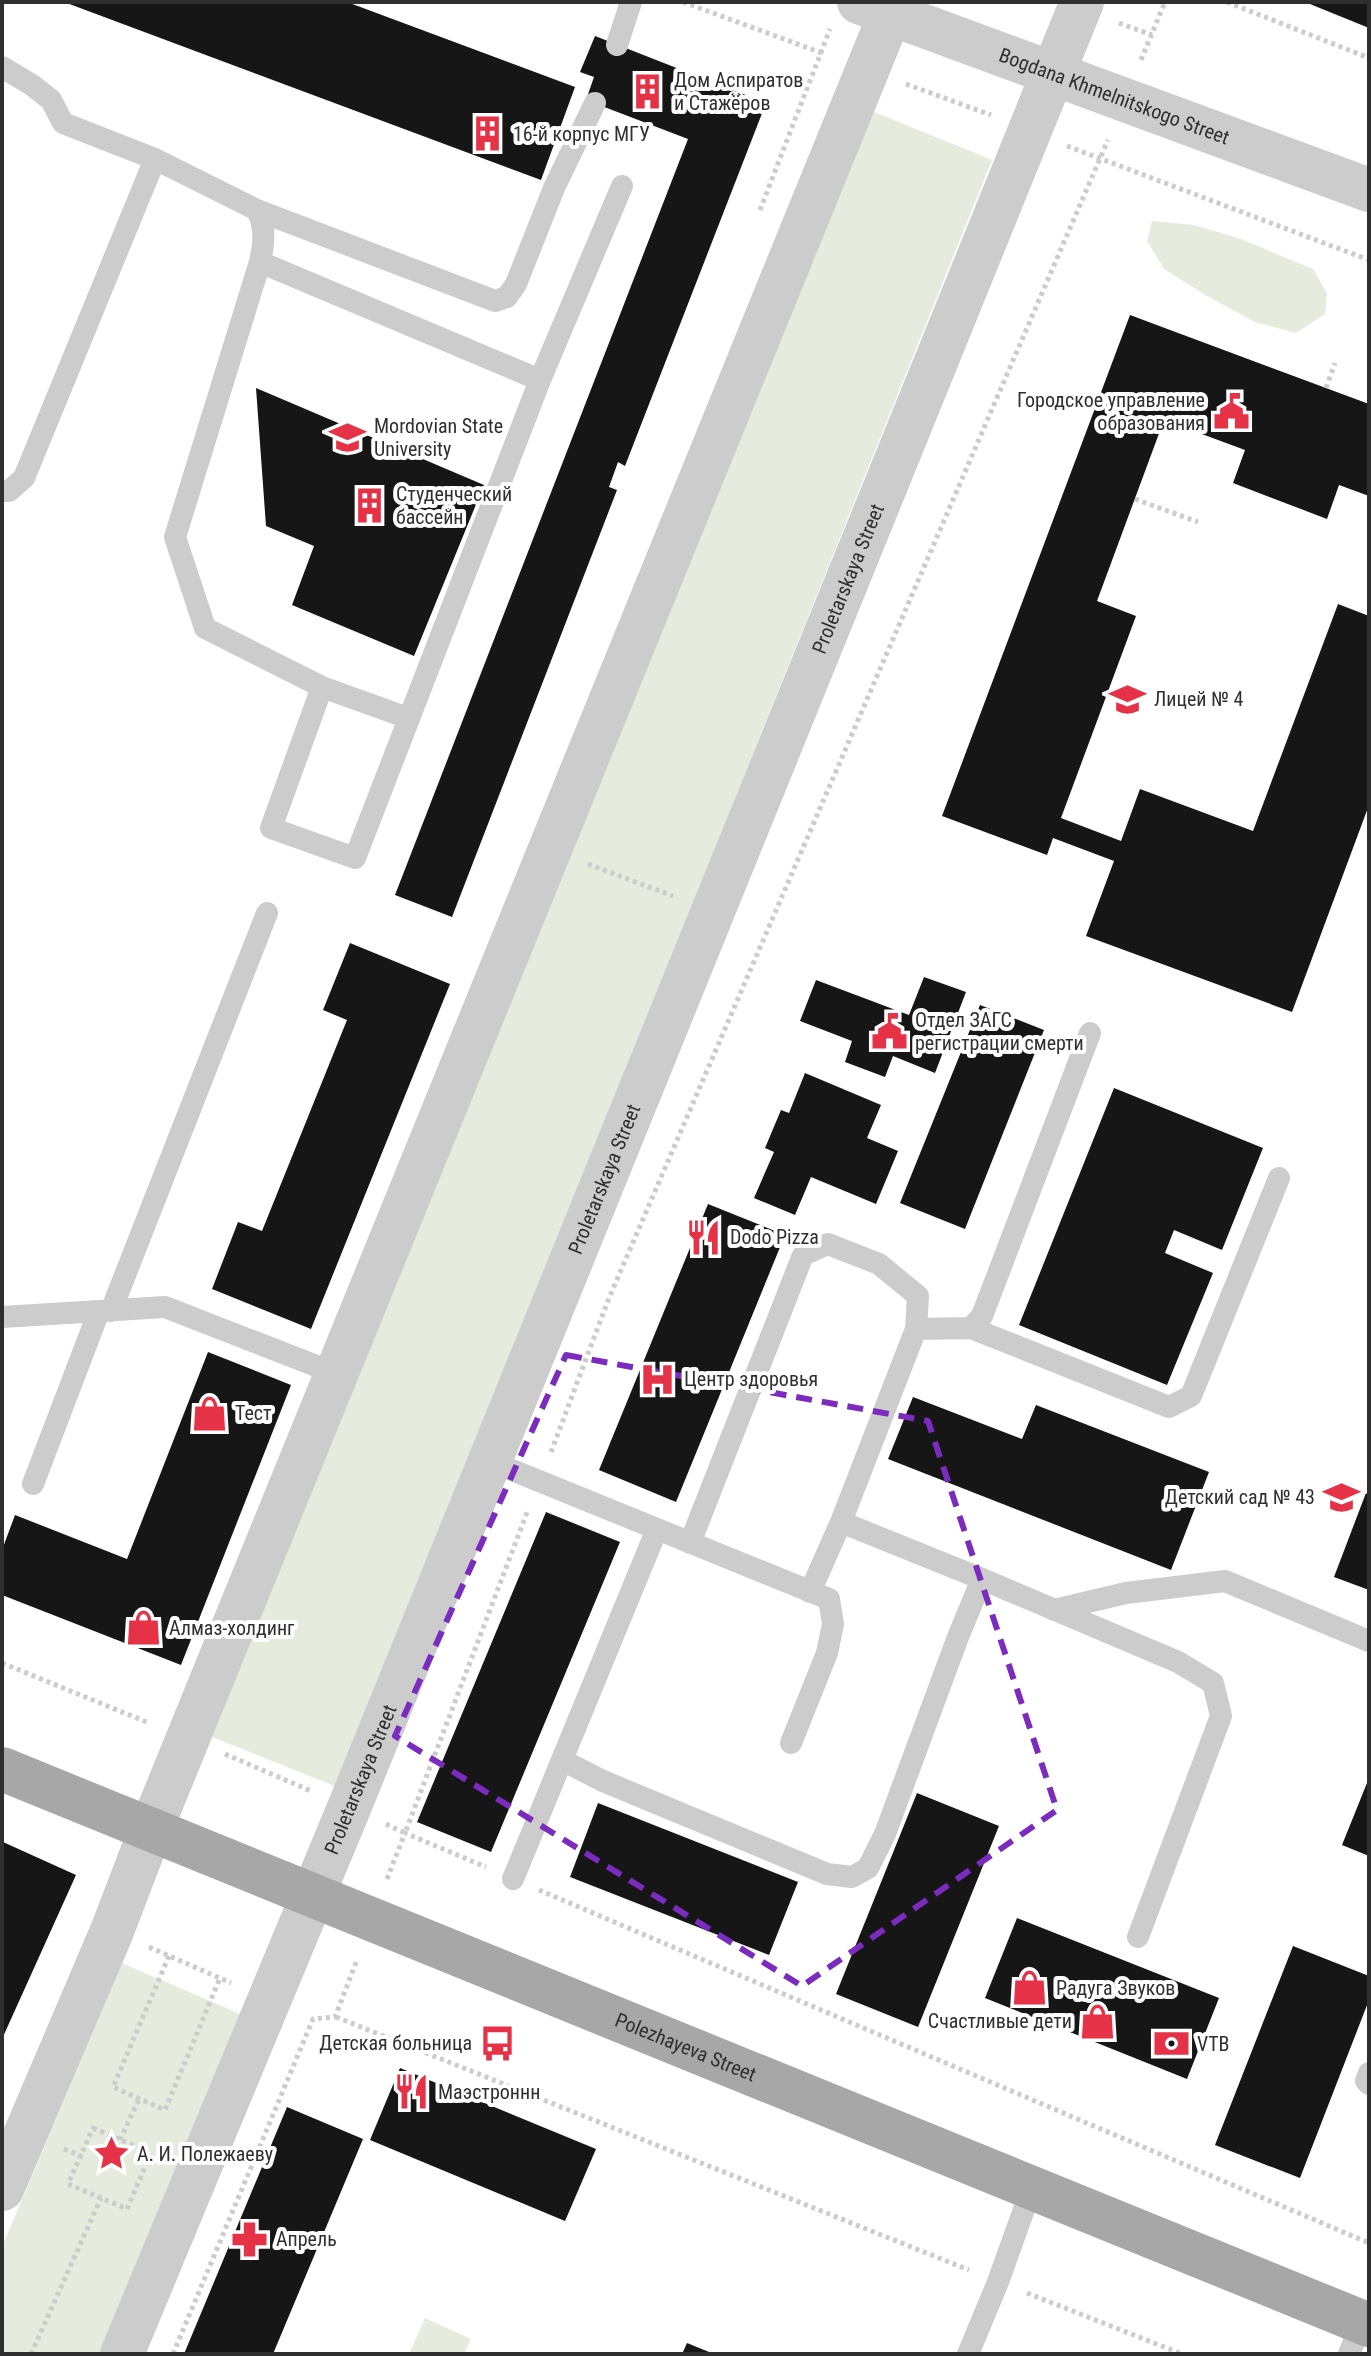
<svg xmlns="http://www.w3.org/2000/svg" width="1371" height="2356" viewBox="0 0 1371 2356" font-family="'Roboto Condensed',sans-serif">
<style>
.green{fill:#e6ecdd}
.building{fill:#161616}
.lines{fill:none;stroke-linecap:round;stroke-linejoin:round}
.path{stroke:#ccc;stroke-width:5;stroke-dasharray:4 4;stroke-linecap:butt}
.service{stroke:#ccc;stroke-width:22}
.minor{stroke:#ccc;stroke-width:44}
.primary{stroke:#a7a7a7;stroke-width:44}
.marked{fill:none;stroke:#7b2cbf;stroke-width:6;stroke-dasharray:16 10;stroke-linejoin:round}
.labels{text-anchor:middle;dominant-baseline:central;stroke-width:8;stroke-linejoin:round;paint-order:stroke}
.poi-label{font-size:20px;fill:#2f2f2f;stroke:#fff;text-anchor:start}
.street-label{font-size:20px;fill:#2f2f2f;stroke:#fff}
</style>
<rect width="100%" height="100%" fill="#fff"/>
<path class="green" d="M867,109L992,160L337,1787L212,1737Z
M1152,221L1194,225L1241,239L1313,269L1327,293L1325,314L1296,333L1255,322L1207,296L1164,269L1147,241Z
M122,1963L247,2017L104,2354H2V2247Z
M425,2318L471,2339L464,2354H409Z"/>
<path class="building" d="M64,2H347L575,87L541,180Z
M1305,2H1369V28Z
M595,36L766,103L625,466L618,462L609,487L617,490L452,917L395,895L688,139L586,100L594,77L580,72Z
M1130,315L1369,404V496L1339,485L1327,519L1233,483L1245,450L1164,420L1097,601L1136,616L1061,818L1121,841L1140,789L1253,831L1338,604L1369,616V805L1292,1012L1086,936L1114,861L1053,838L1047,855L942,816Z
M256,388L484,485L414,656L292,605L314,546L266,526Z
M350,943L450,984L311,1329L212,1289L238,1222L262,1231L347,1020L323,1010Z
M924,977L966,992L935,1073L893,1056L885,1077L845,1062L852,1041L800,1021L816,980L909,1015Z
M980,1005L1044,1030L965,1229L900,1203Z
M805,1073L881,1105L867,1138L898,1151L876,1204L811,1177L795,1215L754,1198L774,1152L765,1148L781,1110L789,1113Z
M1114,1088L1263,1148L1222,1250L1174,1230L1165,1253L1213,1273L1167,1385L1019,1325Z
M708,1204L785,1235L676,1502L599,1470Z
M208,1352L291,1385L181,1665L2,1595V1550L15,1515L127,1559Z
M913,1397L1022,1439L1036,1405L1209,1472L1171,1570L888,1459Z
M1369,1485V1590L1334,1577Z
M546,1512L620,1542L491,1852L417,1822Z
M1369,1778V1856L1342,1845Z
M917,1793L999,1826L918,2027L836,1994Z
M598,1803L798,1882L769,1955L570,1877Z
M3,1842L76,1875L2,2039V1844Z
M1017,1918L1219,1998L1187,2079L985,1998Z
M1293,1946L1369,1976V2000L1300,2178L1215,2145Z
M400,2068L596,2149L565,2221L370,2140Z
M287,2107L363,2139L273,2354H184Z
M687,2343L714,2354H682Z"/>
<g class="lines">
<path class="path" d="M683,2L822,53
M1227,2L1369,58
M1119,23L1152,35
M1141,60L1165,2
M906,84L991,115
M1067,146L1369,260
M760,210L830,29
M1326,388L1335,363
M1135,499L1198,522
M588,864L673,896
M551,1452L609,1298L1108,140
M2,1663L149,1723
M225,1754L311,1791
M386,1824L405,1833L528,1510
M387,1879L405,1833L486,1867
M539,1890L1369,2243
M149,1947L231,1983
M169,1956L113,2087L165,2110L220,1978
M336,2017L969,2270
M93,2128L151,2153L127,2209L68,2184Z
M120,2140L139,2099
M64,2149L81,2156
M1027,2293L1182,2354
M31,2354L101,2198
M173,2354L313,2019L335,2017L357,1960"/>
<path class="service" d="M617,45L631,2
M2,67L32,85L51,100L63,123L155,159L257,210C266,228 264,243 260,262L540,380L622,186
M257,210L495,301L507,297L516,284L554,188L595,103
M260,262L175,537L205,628L322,687
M2,491H9L24,478L155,159
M408,718L322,687L271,828L355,858L540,380
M111,1311L267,913
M2,1317L165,1307L337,1374
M971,1328L1169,1407L1191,1396L1279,1178
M916,1329L971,1328L982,1316L1090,1033
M490,1461L829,1599L833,1624L827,1653L791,1743
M33,1484L99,1311
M690,1543L803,1255L828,1244L879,1264L918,1296L916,1329L841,1522L810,1592
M982,1579L1178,1662L1213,1683L1221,1716L1138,1937
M1054,1610L1126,1593L1225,1581L1369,1641
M562,1760L603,1781L827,1874L852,1877L868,1868L885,1834L958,1637L982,1579L841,1522
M513,1879L657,1529
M1369,2073L1366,2081L1369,2084
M968,2354L998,2282L1032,2187
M1349,2354L1362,2322"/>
<g class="minor">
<path id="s1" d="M859,2L1369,190"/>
<path d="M2,2189L112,1931L151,1829L895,2"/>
<path id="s2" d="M122,2354L349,1808L1082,2"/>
</g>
<path class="primary" id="s3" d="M2,1769L1369,2325"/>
</g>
<path class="marked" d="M566,1355L928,1421L1057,1810L802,1986L395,1736Z"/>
<defs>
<symbol id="building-bare" viewBox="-9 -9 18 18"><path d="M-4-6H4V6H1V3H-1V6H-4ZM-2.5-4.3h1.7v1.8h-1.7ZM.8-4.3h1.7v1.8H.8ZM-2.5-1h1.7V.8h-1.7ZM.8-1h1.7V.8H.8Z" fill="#e53247" stroke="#fff" stroke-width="2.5" paint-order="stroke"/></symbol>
<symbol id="civic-bare" viewBox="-9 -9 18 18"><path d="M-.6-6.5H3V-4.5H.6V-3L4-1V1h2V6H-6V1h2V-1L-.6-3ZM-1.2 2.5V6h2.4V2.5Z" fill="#e53247" stroke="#fff" stroke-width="2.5" paint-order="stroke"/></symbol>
<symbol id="university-bare" viewBox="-9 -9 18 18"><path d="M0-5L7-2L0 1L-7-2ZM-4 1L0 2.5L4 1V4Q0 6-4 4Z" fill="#e53247" stroke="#fff" stroke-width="2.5" paint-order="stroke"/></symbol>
<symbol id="school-bare" viewBox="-9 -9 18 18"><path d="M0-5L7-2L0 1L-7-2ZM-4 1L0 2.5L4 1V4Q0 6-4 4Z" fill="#e53247" stroke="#fff" stroke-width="2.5" paint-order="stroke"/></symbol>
<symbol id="restaurant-bare" viewBox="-9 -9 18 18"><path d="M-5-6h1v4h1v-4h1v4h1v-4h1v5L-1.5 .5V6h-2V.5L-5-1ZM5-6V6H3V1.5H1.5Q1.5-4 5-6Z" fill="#e53247" stroke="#fff" stroke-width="2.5" paint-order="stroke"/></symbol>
<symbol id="hospital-bare" viewBox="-9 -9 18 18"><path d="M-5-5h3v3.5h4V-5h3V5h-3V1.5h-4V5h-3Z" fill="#e53247" stroke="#fff" stroke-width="2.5" paint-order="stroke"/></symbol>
<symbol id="shop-bare" viewBox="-9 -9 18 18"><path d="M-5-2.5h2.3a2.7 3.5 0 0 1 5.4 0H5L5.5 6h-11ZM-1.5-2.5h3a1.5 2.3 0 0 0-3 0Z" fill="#e53247" stroke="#fff" stroke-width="2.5" paint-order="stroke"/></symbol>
<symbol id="bus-bare" viewBox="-9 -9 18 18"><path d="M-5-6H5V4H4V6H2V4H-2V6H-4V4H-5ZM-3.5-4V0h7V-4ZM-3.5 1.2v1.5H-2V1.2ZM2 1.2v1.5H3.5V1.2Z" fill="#e53247" stroke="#fff" stroke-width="2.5" paint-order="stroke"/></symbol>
<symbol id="bank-bare" viewBox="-9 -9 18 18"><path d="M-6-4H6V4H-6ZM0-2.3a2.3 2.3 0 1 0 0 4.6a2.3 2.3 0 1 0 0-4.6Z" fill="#e53247" stroke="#fff" stroke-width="2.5" paint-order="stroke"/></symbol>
<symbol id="sight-bare" viewBox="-9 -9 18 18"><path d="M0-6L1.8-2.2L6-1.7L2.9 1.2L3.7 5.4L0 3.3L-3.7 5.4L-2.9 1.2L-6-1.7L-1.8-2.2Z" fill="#e53247" stroke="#fff" stroke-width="2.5" paint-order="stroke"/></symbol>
<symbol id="pharmacy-bare" viewBox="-9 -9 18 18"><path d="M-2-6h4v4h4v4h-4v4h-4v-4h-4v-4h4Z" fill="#e53247" stroke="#fff" stroke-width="2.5" paint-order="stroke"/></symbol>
</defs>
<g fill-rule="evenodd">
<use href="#building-bare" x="622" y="66" width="51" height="51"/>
<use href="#building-bare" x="462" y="108" width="51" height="51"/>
<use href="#civic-bare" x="1206" y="386" width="51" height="51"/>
<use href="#university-bare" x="322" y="412" width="51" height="51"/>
<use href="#building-bare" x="344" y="480" width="51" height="51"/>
<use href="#school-bare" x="1102" y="674" width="51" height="51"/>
<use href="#civic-bare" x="864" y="1006" width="51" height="51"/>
<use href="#restaurant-bare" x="678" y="1212" width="51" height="51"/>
<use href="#hospital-bare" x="632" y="1354" width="51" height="51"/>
<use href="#shop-bare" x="184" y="1388" width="51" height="51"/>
<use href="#school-bare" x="1316" y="1472" width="51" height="51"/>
<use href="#shop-bare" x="118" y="1602" width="51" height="51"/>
<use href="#shop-bare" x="1004" y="1962" width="51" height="51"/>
<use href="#shop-bare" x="1072" y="1996" width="51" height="51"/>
<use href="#bus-bare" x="472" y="2018" width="51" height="51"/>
<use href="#bank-bare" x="1146" y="2018" width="51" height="51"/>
<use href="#restaurant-bare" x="386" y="2066" width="51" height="51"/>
<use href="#sight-bare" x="86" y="2128" width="51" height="51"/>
<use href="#pharmacy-bare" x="224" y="2214" width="51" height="51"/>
</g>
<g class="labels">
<g class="poi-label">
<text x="674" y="80">Дом Аспиратов<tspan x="674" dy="23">и Стажёров</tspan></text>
<text x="513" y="134">16-й корпус МГУ</text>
<text x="1205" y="400" text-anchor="end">Городское управление<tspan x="1205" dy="23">образования</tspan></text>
<text x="374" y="426">Mordovian State<tspan x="374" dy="23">University</tspan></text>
<text x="396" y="494">Студенческий<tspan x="396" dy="23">бассейн</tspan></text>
<text x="1154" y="699">Лицей № 4</text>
<text x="915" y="1020">Отдел ЗАГС<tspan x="915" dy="23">регистрации смерти</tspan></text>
<text x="730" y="1237">Dodo Pizza</text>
<text x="684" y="1379">Центр здоровья</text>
<text x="235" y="1413">Тест</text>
<text x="1315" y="1497" text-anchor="end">Детский сад № 43</text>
<text x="169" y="1628">Алмаз-холдинг</text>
<text x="1056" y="1988">Радуга Звуков</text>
<text x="1072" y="2021" text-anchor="end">Счастливые дети</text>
<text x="472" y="2043" text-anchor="end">Детская больница</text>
<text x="1197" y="2044">VTB</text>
<text x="438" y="2092">Маэстроннн</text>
<text x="137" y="2154">А. И. Полежаеву</text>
<text x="276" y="2239">Апрель</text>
</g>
<g class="street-label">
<text stroke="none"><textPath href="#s1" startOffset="272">Bogdana Khmelnitskogo Street</textPath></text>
<text stroke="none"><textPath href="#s2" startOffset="1918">Proletarskaya Street</textPath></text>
<text stroke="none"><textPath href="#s2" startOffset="1270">Proletarskaya Street</textPath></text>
<text stroke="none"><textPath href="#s2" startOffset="622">Proletarskaya Street</textPath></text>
<text stroke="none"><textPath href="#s3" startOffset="738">Polezhayeva Street</textPath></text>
</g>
</g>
<rect width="1371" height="2356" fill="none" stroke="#2f2f2f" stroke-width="8"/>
</svg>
